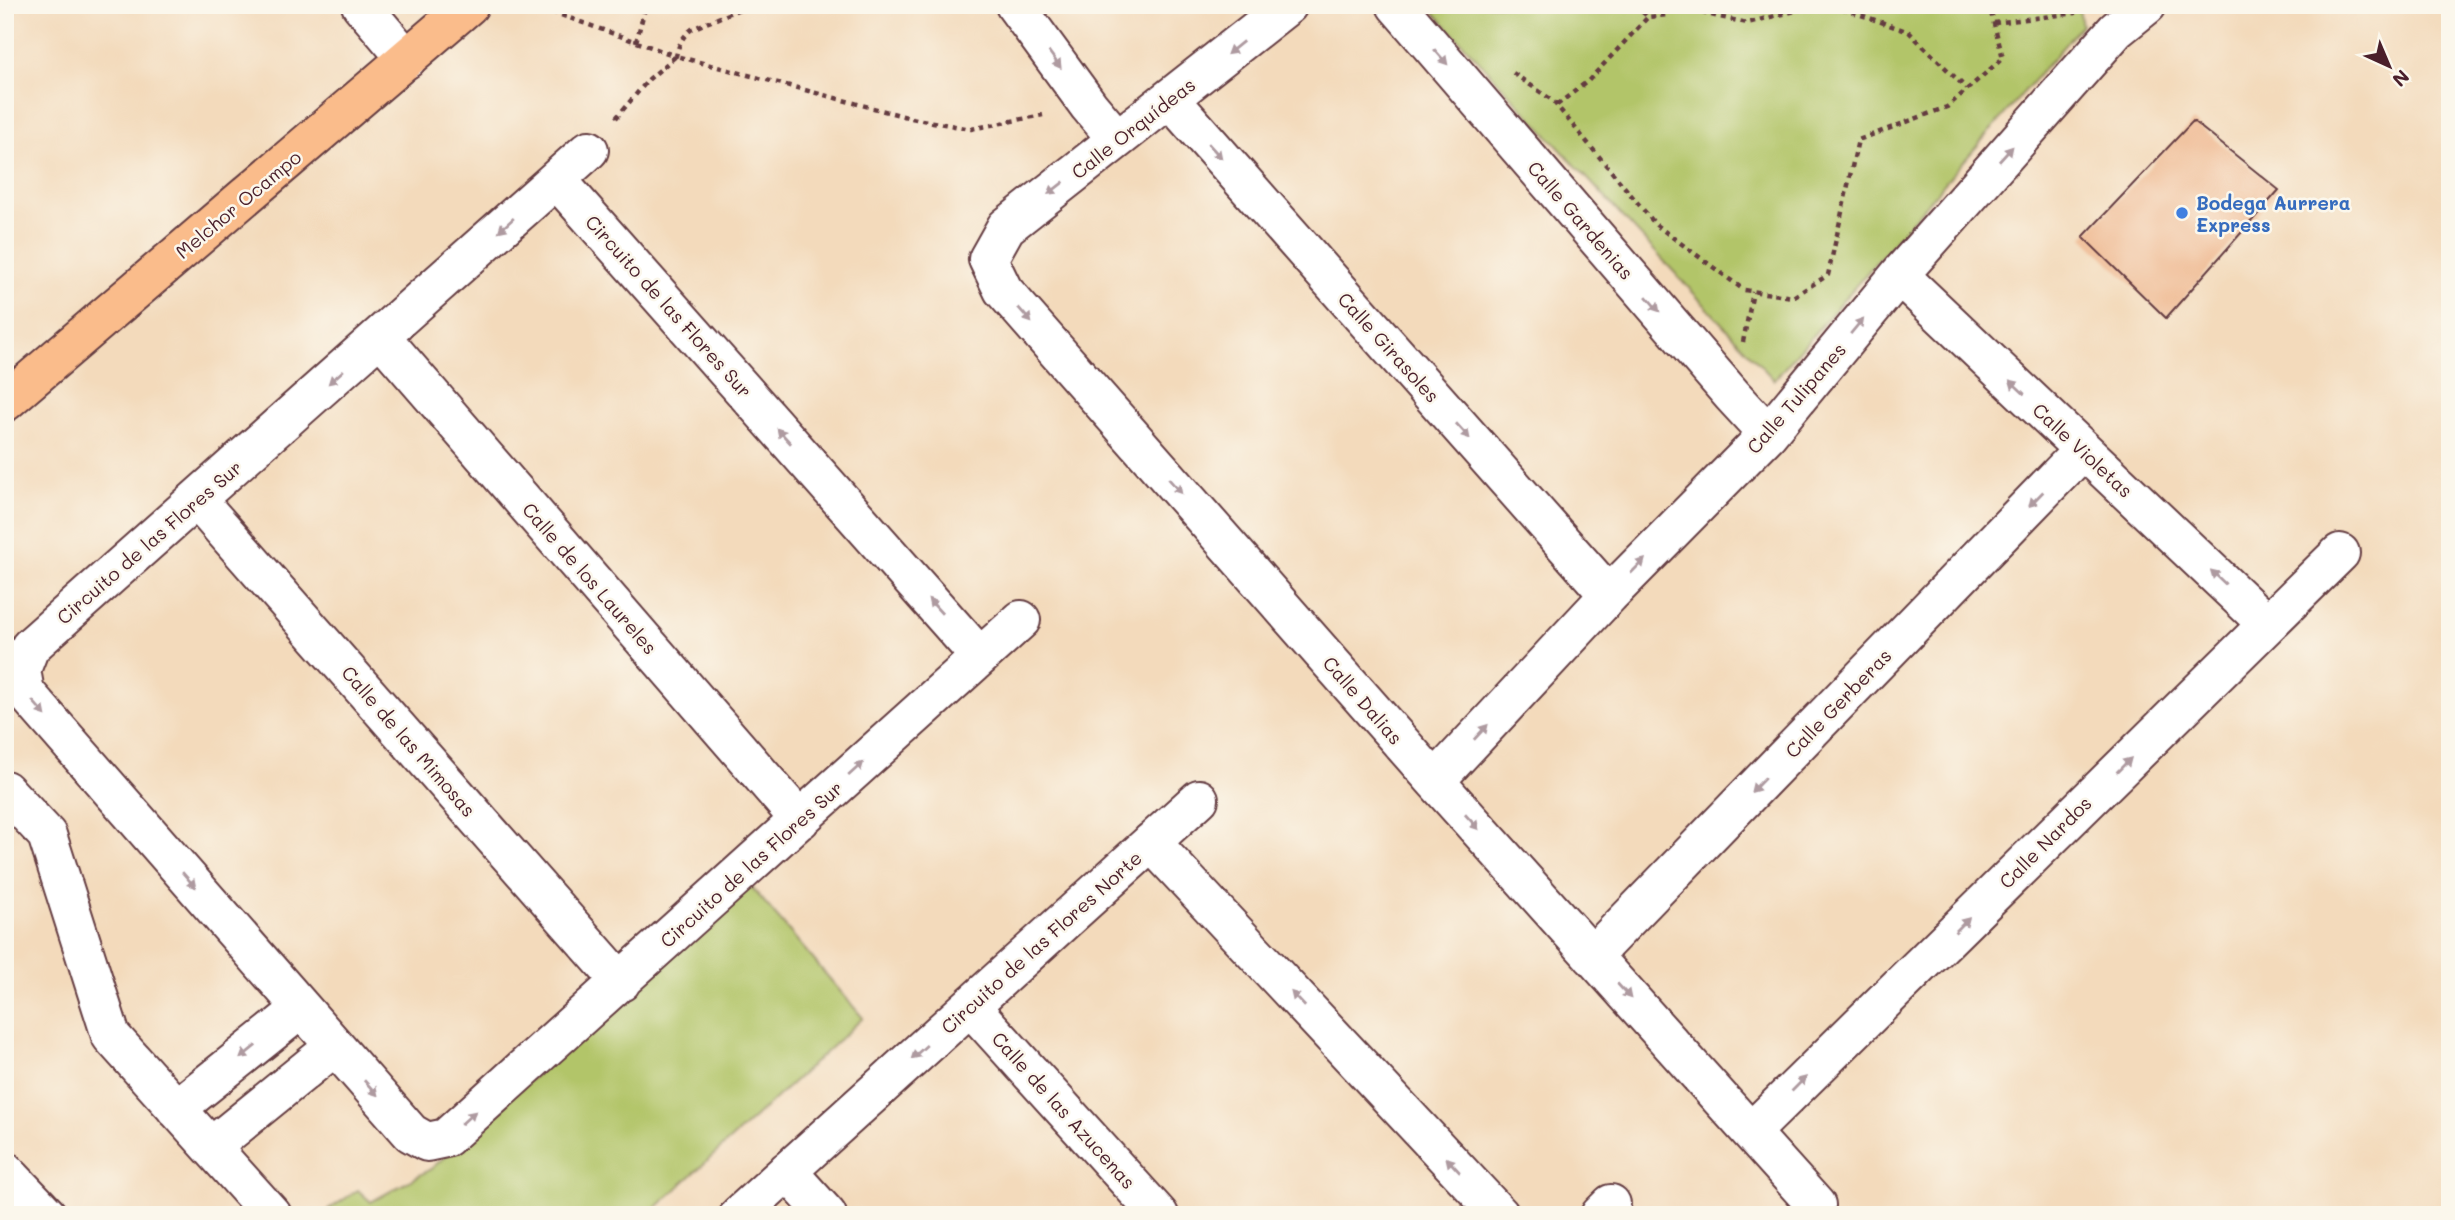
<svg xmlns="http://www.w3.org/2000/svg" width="2455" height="1220" viewBox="0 0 2455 1220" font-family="Mali,sans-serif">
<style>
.green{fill:#b2c569;stroke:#7e724a;stroke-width:2}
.building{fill:#eeb58b}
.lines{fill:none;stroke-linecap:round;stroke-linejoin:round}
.minor-casing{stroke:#633b41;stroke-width:42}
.major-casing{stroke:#633b41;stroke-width:42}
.path{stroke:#633b41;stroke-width:4.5;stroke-dasharray:5 5;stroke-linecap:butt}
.minor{stroke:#fff;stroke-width:38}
.major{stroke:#fabc8b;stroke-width:38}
.oneway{fill:#ae9aa0}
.shop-dot{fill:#3f7fe0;stroke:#fbf7ec;stroke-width:2.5}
.labels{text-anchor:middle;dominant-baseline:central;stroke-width:5;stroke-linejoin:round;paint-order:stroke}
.street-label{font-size:19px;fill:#4a1f2b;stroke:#fbf7ec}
.shop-label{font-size:19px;font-weight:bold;fill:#366cbe;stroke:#fbf7ec;text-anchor:start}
</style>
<rect width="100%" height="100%" fill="#fbf7ec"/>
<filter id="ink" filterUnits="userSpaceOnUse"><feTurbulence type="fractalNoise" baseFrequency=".0143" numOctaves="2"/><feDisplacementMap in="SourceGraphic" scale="14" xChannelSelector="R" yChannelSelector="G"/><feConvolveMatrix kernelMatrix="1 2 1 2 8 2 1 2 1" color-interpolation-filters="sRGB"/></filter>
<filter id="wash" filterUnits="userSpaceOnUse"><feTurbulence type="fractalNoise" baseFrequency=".00686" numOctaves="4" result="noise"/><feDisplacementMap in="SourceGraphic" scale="28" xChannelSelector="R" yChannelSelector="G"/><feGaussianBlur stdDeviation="1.57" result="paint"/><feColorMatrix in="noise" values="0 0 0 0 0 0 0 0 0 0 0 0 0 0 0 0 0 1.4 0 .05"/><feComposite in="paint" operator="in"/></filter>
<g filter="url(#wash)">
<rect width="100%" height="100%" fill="#f3dabb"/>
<path class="green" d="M1427,5H2078L2082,25L1774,380Z
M749,884L863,1018L648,1215H331L328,1210L358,1190L371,1202L431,1169Z"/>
<g id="blocks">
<path class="building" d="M2193,121L2279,190L2166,318L2083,237Z"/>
</g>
</g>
<g filter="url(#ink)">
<use href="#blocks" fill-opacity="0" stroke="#633b41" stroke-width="2"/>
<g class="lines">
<defs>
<path id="minor" d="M361,5L407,59
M1015,5L1089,106L1117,139
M1288,5L1006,227L988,259L1003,290L1435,781L1816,1205
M1396,5L1732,395L1768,434
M1170,99L1609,595
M589,150L30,647L21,670L25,692L411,1133L427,1142L446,1138L1021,620
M557,180L980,657
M1899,275L2267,624
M381,337L800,820
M197,500L621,982
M1435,781L1609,595L1768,434L1899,275L2116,30L2147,5
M5,790L47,835L111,1036L272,1215
M1151,842L1500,1215
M1592,956L2083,450
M970,1006L1159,1215
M176,1109L301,1009
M1751,1132L2340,553
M211,1147L334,1047
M5,1171L47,1215
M787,1171L827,1215
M739,1215L1199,799
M1600,1215L1611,1204"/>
<path id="major" d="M5,402L469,5"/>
</defs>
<use href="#minor" class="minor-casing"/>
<use href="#major" class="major-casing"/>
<path class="path" d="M533,5L676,56C679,44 682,37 692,29L749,5
M1635,5L1648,17L1667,15L1673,5
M1683,5L1706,14L1747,23L1819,5
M1833,5L1909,32L1967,89
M1994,23L2076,13
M636,42L646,5
M1513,73L1552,100L1656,225L1744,290L1793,297L1828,275L1858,140L1947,107L2003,58L1989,5
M1557,105L1588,81L1648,17
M616,118L649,79L676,56L911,118L971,129L1043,115
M1743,342L1753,292"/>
<use href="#minor" class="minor"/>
<use href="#major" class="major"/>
</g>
<defs><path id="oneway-solid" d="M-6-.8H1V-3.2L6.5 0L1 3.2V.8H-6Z" transform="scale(1.75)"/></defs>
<g class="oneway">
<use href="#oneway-solid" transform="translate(1235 48) rotate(141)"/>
<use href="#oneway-solid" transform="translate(1441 57) rotate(49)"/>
<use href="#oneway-solid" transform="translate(1055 60) rotate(54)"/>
<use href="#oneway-solid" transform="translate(1215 151) rotate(48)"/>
<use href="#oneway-solid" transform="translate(2006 154) rotate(-48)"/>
<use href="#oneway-solid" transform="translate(1056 188) rotate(142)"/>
<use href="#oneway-solid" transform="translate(506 225) rotate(138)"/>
<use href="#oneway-solid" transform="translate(1653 304) rotate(49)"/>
<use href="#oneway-solid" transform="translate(1025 315) rotate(49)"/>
<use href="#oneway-solid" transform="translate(1857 326) rotate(-50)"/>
<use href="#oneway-solid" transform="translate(336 377) rotate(138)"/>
<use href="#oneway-solid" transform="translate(2017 387) rotate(-137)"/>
<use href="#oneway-solid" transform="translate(1463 431) rotate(48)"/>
<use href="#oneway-solid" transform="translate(784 436) rotate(-132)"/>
<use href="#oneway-solid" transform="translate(1175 486) rotate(49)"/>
<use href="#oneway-solid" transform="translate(2036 499) rotate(134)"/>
<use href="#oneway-solid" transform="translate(1638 566) rotate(-45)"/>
<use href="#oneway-solid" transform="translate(2218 577) rotate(-137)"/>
<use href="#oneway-solid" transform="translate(935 606) rotate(-132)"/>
<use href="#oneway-solid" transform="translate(39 708) rotate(49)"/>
<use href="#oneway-solid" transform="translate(1481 732) rotate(-47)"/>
<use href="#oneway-solid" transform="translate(2124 765) rotate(-45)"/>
<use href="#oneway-solid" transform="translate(856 769) rotate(-42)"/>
<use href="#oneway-solid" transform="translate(1758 785) rotate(134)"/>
<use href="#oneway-solid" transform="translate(1472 822) rotate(48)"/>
<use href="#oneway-solid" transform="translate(189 880) rotate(49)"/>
<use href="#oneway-solid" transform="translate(1962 925) rotate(-45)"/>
<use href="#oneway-solid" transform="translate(1624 991) rotate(48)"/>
<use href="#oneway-solid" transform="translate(1298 999) rotate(-133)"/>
<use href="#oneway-solid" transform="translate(248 1052) rotate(141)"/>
<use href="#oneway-solid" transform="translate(919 1052) rotate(138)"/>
<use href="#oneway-solid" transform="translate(1799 1084) rotate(-45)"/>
<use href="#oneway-solid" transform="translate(371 1088) rotate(48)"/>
<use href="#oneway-solid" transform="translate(468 1118) rotate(-42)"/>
<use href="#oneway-solid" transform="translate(1453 1165) rotate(-133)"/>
</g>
</g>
<circle class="shop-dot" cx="2182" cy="213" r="7"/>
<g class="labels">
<g class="street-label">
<text transform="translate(1133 128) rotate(-38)">Calle Orquídeas</text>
<text transform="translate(238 204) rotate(-40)">Melchor Ocampo</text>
<text transform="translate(1581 220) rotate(49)">Calle Gardenias</text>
<text transform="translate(669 306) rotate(48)">Circuito de las Flores Sur</text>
<text transform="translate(1389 347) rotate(48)">Calle Girasoles</text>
<text transform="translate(1796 398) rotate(-49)">Calle Tulipanes</text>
<text transform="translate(2083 450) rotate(43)">Calle Violetas</text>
<text transform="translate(149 542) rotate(-41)">Circuito de las Flores Sur</text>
<text transform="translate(590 578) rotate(49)">Calle de los Laureles</text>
<text transform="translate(1363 700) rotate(49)">Calle Dalias</text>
<text transform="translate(1838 703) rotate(-46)">Calle Gerberas</text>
<text transform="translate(409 741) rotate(49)">Calle de las Mimosas</text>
<text transform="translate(2045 842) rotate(-45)">Calle Nardos</text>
<text transform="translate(751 864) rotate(-42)">Circuito de las Flores Sur</text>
<text transform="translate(1041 942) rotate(-42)">Circuito de las Flores Norte</text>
<text transform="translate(1064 1110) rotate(48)">Calle de las Azucenas</text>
</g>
<g class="shop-label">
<text x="2196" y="202">Bodega Aurrera<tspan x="2196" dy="22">Express</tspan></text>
</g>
</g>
<rect width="2455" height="1220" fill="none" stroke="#fbf7ec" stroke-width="28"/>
<g transform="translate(2389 66) rotate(136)" stroke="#fbf7ec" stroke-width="5" paint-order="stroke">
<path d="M0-5L12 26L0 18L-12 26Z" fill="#4a1f2b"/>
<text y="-10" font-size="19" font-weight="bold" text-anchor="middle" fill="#4a1f2b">N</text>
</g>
</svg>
